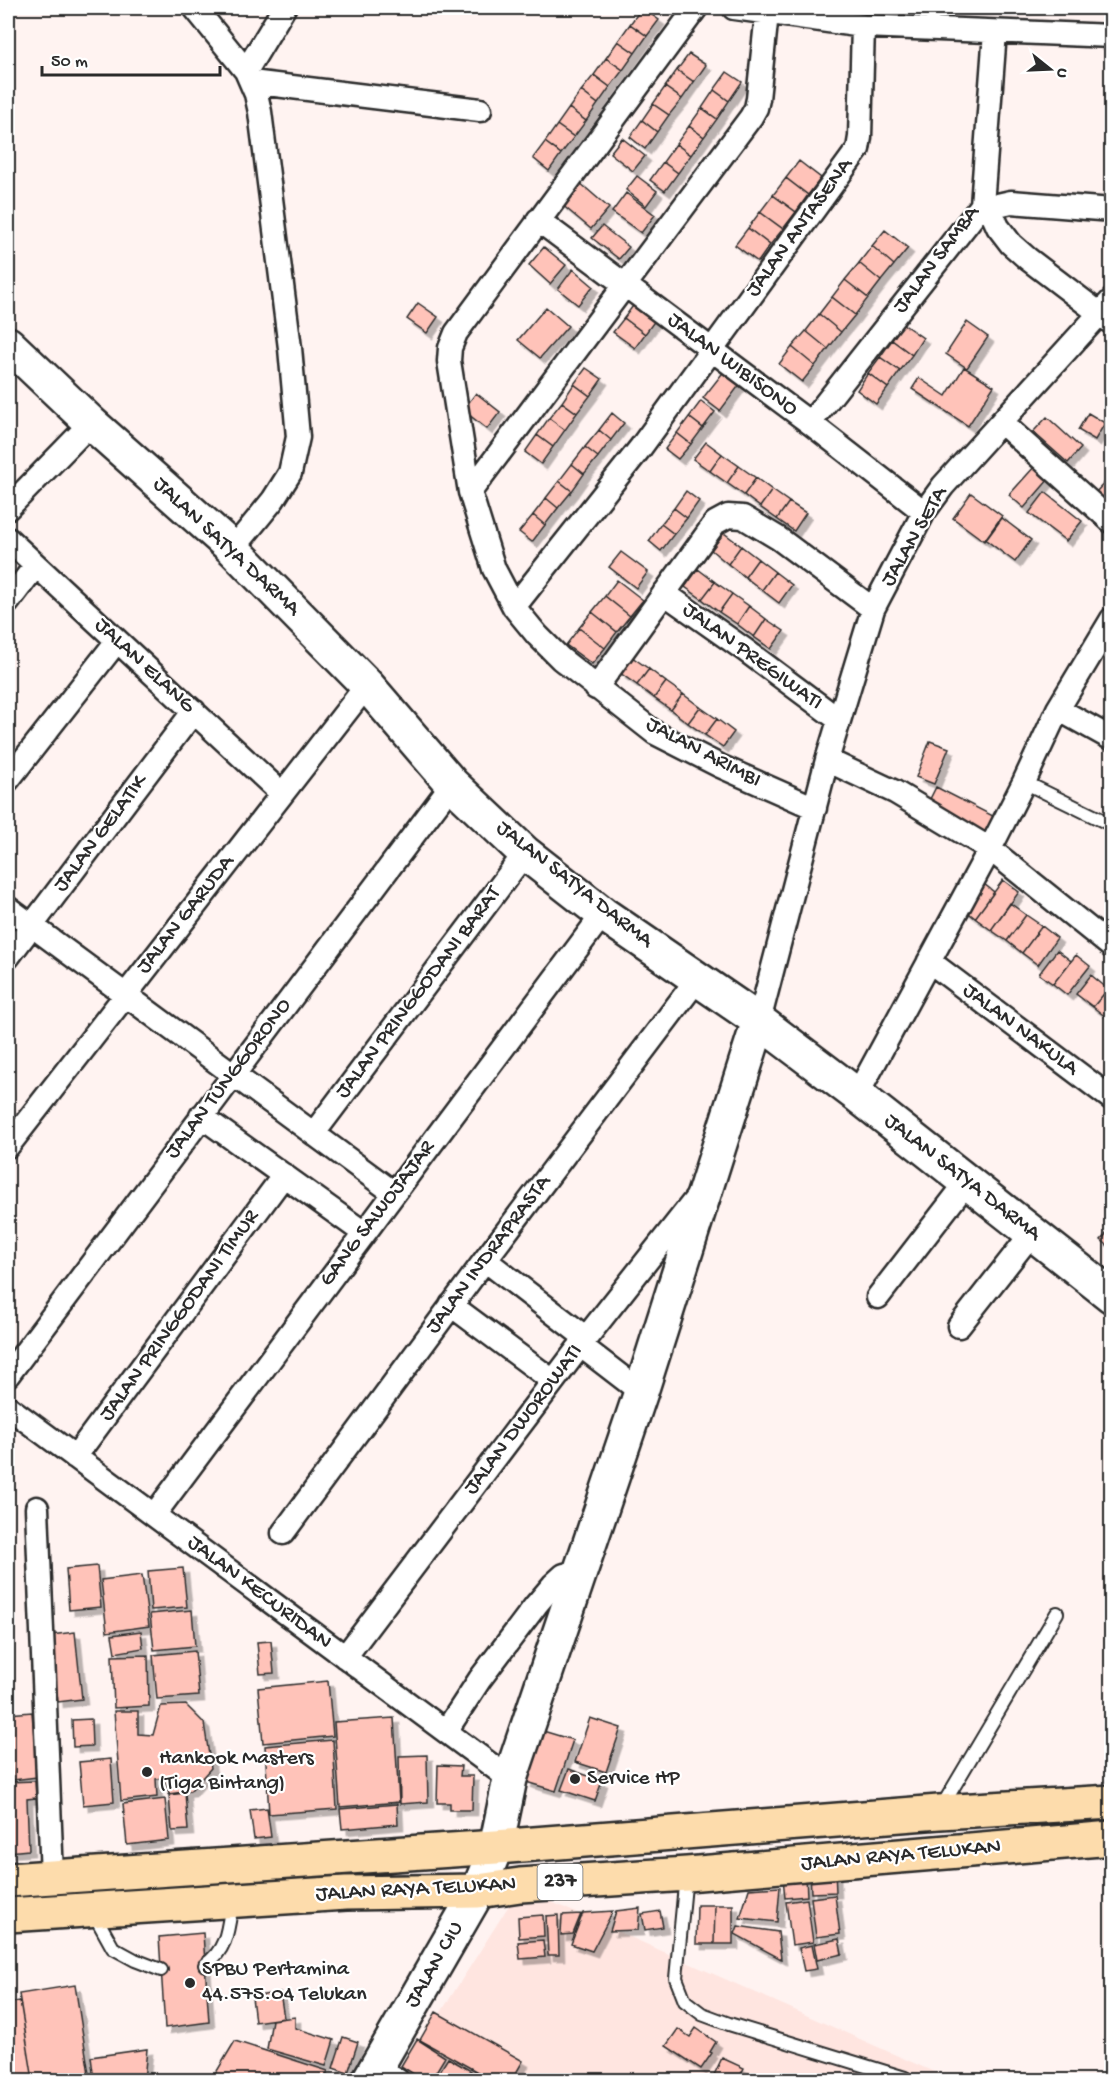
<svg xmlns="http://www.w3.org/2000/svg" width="1119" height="2088" viewBox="0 0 1119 2088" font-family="'Gochi Hand',sans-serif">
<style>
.built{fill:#ffe5e0}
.water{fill:#89cdeb;stroke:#638c9e;stroke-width:1.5}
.building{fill:#ffc3b9;stroke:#2b2b2b;stroke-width:1.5;filter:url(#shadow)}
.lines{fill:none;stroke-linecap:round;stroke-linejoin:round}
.lane-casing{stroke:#2b2b2b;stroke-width:16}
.street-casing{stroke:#2b2b2b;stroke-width:27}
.secondary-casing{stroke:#2b2b2b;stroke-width:38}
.primary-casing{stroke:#2b2b2b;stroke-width:38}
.lane{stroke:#fff;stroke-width:12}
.street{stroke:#fff;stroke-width:22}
.secondary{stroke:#fff;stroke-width:33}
.primary{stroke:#fddcac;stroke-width:33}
.poi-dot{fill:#2b2b2b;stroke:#fff;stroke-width:2}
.labels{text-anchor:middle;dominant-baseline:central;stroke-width:4.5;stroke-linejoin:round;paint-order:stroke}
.shield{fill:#fff;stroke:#6b6b6b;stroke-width:1.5}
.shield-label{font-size:21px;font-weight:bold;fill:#2b2b2b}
.street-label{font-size:22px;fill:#2b2b2b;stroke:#fff}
.poi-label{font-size:22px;fill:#2b2b2b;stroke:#fff;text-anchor:start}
</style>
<defs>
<filter id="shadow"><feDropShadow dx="5.5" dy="5.5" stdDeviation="0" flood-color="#0004"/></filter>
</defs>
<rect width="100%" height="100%" fill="#fff3f1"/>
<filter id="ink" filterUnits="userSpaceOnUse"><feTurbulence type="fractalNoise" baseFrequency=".0167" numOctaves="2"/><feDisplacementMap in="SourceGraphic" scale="12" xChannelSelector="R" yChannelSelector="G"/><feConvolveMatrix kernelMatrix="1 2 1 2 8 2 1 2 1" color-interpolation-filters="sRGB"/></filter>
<g filter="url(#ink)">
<path class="built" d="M520,1888L952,2080H398Z"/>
<path class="water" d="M988,8H1111L1112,13H1111Z"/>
<path class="building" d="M642,8L659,20L647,36L630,24Z
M630,24L647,36L635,53L618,41Z
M618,41L635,53L623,70L606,58Z
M689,54L706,65L694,82L677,70Z
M1110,56H1112V125H1106Z
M606,58L623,70L610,87L594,75Z
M677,70L694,82L682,99L665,87Z
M727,72L742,82L729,101L714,90Z
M594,75L610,87L598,104L581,91Z
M665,87L682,99L669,115L653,104Z
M714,90L729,101L717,119L702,108Z
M581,91L598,104L586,121L569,108Z
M653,104L669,115L657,132L642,120Z
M569,108L586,121L574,137L557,125Z
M702,108L717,119L704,137L689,126Z
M642,120L657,132L645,149L630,137Z
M557,125L574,137L561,154L545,142Z
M689,126L704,137L691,155L676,144Z
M622,138L645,156L633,171L610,153Z
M545,142L561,154L549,171L533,158Z
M676,144L691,155L678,173L663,162Z
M799,161L821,178L808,195L786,178Z
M663,162L678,173L665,191L650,180Z
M637,176L657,191L646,206L626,190Z
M786,178L808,195L796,212L773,195Z
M579,182L609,208L591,229L561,204Z
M626,193L655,215L641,233L612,212Z
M773,195L796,212L783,229L760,212Z
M760,212L783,229L770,245L748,228Z
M602,226L629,247L619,259L592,238Z
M748,228L770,245L758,262L735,245Z
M885,230L908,248L894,265L872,246Z
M872,246L894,265L881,281L859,263Z
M544,247L566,265L550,284L529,265Z
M859,263L881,281L868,298L845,280Z
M573,269L593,286L578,305L558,289Z
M845,280L868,298L855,315L832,297Z
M832,297L855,315L841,332L819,314Z
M418,303L438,317L427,333L407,319Z
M635,303L656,319L645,334L624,318Z
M546,307L568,326L540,358L518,340Z
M819,314L841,332L828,349L806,331Z
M624,318L645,334L635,348L613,332Z
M967,322L988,337L967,368L946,354Z
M903,324L923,338L912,355L892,340Z
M806,331L828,349L815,366L792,347Z
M892,340L912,355L900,371L880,357Z
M792,347L815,366L802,382L779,364Z
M880,357L900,371L888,388L868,373Z
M964,367L994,386L968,426L912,389L919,378L946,396Z
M586,368L602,379L590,396L574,384Z
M725,370L741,383L720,411L703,398Z
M868,373L888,388L876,404L857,390Z
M574,384L590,396L577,413L562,402Z
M476,393L500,412L487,429L463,410Z
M701,401L715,412L703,428L689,417Z
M562,402L577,413L565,430L549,418Z
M612,413L624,423L611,440L599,430Z
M1088,413L1105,423L1095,440L1078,430Z
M689,417L703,428L691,444L677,433Z
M1047,417L1081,448L1068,463L1033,432Z
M549,418L565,430L553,447L537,435Z
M599,430L611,440L598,457L585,447Z
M677,433L691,444L678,459L665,449Z
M537,435L553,447L541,464L525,452Z
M706,442L722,454L710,471L693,459Z
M585,447L598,457L584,474L572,464Z
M722,454L739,466L727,483L710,471Z
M572,464L584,474L572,491L559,481Z
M739,466L756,478L744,495L727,483Z
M1035,466L1049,479L1024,508L1009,495Z
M1112,475V508L1095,493Z
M756,478L772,490L760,507L744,495Z
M559,481L572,491L558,508L546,498Z
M772,490L789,502L777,519L760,507Z
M686,491L699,501L687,518L674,508Z
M1045,492L1082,521L1066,541L1029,513Z
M971,493L1002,516L984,541L953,518Z
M546,498L558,508L545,525L533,515Z
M789,502L806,513L794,531L777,519Z
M674,508L687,518L674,534L661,524Z
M533,515L545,525L532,542L519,532Z
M1002,518L1031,540L1015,562L986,540Z
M661,524L674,534L661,551L649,541Z
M724,533L741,546L728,564L711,550Z
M741,546L758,559L745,577L728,564Z
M621,552L648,572L636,588L609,567Z
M758,559L775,572L762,590L745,577Z
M698,569L715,582L702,599L685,587Z
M775,572L792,585L779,603L762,590Z
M1112,577V589L1106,586Z
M617,580L643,600L630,616L605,596Z
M715,582L732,594L719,612L702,599Z
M732,594L749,606L737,624L719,612Z
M605,596L630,616L617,632L592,612Z
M749,606L766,619L754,637L737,624Z
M592,612L617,632L605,648L579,628Z
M766,619L784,631L771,649L754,637Z
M579,628L605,648L592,664L566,645Z
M632,657L649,669L637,685L620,673Z
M649,669L666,682L654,698L637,685Z
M666,682L683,694L671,710L654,698Z
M683,694L700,707L688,723L671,710Z
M700,707L717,719L705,735L688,723Z
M717,719L734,732L723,747L705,735Z
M930,741L949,748L934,784L916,777Z
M936,787L993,816L984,834L927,805Z
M979,880L994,892L975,918L960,906Z
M1003,880L1019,892L991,930L975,918Z
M1010,903L1026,915L1007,941L991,930Z
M1026,915L1042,926L1022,953L1007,941Z
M1042,926L1057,938L1038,965L1022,953Z
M1057,950L1071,961L1053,984L1039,974Z
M1076,955L1090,966L1067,995L1053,984Z
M1091,975L1108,989L1093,1007L1076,994Z
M1108,989L1112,991L1111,1021L1093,1007Z
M1112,1227V1249L1101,1240Z
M97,1566L101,1607L69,1610L66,1569Z
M183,1568L187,1607L151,1610L148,1571Z
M142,1575L149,1626L107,1632L101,1580Z
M192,1610L195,1646L154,1650L150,1614Z
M141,1631L143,1648L115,1653L112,1635Z
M75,1632L82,1699L58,1702L51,1635Z
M271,1641L274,1673L260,1674L257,1642Z
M195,1651L199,1696L157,1699L153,1655Z
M148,1655L149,1706L114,1708L112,1656Z
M328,1681L333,1736L263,1743L258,1688Z
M186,1705L204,1723L211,1768L190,1791L169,1794L164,1778L156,1779L157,1797L121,1801L114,1711H138V1734L153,1735L161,1706Z
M32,1712L37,1777L13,1780L8,1714Z
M394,1718L399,1802L340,1807L334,1722Z
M590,1718L621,1728L606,1772L575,1762Z
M91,1719L92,1746L73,1747L72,1720Z
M543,1731L573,1740L556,1791L526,1782Z
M333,1740L337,1809L269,1814L265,1746Z
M427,1755L428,1802L400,1804L399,1756Z
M111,1759L114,1802L83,1805L79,1762Z
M438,1765L461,1766L460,1776H473L472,1810H450V1803H437Z
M569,1769L602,1781L595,1801L561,1790Z
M35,1781L36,1798L27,1799L29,1850L8,1852V1782Z
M185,1793L188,1830L172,1831L169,1795Z
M165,1799L169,1840L127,1845L123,1804Z
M397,1804L398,1824L342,1829L340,1809Z
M267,1808L271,1837L254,1839L250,1810Z
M835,1870L836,1892L811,1893L810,1872Z
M806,1877L807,1896L785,1898L783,1878Z
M780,1887L777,1922L740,1918L749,1889Z
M835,1895L840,1934L816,1937L811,1898Z
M807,1899L813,1942L792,1945L786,1902Z
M697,1905H715L714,1944H696Z
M715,1905H733V1944H714Z
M640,1908L638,1930L610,1931L616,1911Z
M613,1911L592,1951L571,1944L583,1913Z
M660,1911L663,1927L645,1930L642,1914Z
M581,1914L573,1934L561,1935L562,1915Z
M543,1915L544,1936L519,1938L518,1917Z
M558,1915L559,1955H548L546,1916Z
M738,1926L778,1932L781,1959L735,1934Z
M203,1933L209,2022L165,2028L159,1937Z
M839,1939L842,1954L817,1960L814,1944Z
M543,1940L545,1957L520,1959L518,1942Z
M812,1945L817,1969L804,1971L799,1948Z
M75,1985L90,2080H33L19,1994Z
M280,1992L284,2018L255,2022L252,1997Z
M20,2001L33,2080H8V2003Z
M436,2012L523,2061L512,2080H492L420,2040Z
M295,2017V2028L334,2040L326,2066L267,2049L272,2020Z
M696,2028L716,2042L710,2052L712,2053L701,2069L666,2046L678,2029L690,2037Z
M343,2037L358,2042L348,2073L333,2068Z
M417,2039L445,2057L431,2080H423L401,2066Z
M235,2041L328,2071L324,2080H226L214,2076Z
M147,2049L144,2080H94L91,2057Z
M448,2058L471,2071L466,2080H449L438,2074Z
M722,2058L744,2068L738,2080H720L713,2077Z"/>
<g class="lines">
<defs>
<path id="lane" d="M1024,782L1112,825
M941,1808L1057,1613
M686,1875L676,1978L685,2001L702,2014L729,2024L905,2078
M93,1912L113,1948L135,1960L161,1970
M205,1965C228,1949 228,1927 232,1902"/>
<path id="street" d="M195,8L246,71L256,94L260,112L290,348L298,437L290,473L273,500L233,549
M696,8L456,333L450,348L449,361L470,492L494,569L514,607L537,635L561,659L655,733L720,766L815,808
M734,8L863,26L1112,36
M246,71L284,8
M251,82L480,110
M982,205L989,207L998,227L1011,244L1028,259L1112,323
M989,207L1011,202L1112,210
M538,220L810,423L924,512
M1001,422L1112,522
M810,423L982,205L995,32
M470,492L751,117L756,108L758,99L767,13
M8,508L91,423
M8,539L281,793
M664,593L745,650L839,720
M8,602L36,565
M514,607L641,447L858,149L860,137L863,26
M596,688L715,523L728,516L743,517L778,538L873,609
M1058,709L1112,739
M827,760L895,792L990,849L1112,947
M8,780L117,641
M8,908L394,1193
M8,957L194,711
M929,961L1112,1099
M759,1021L827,760L873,609L924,512L943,486L1112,300
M857,1095L990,849L1024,782L1058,709L1112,619
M201,1116L364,1233
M314,1133L525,853
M8,1146L367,685
M485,1260L586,1338
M878,1297L967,1182
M451,1305L553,1381
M959,1326L1032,1233
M580,1345L641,1392
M8,1375L452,784
M8,1407L510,1779
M75,1457L284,1175
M37,1508L52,1876
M154,1515L603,914
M283,1533L485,1260L698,978
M345,1657L586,1338L698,1196
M446,1731L480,1679L536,1605L553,1585L564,1575L580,1572
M376,2069L397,2080"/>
<path id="secondary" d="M8,344L91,423L233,549L367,685L452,784L525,853L603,914L759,1021L857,1095L1112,1296
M369,2080L478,1891L496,1847L510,1779L641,1392L759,1021"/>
<path id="primary" d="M8,1880L496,1847L939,1812L1112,1802
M8,1915L346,1893L478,1891L520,1885L687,1874L1112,1838"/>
</defs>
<use href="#lane" class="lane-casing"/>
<use href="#street" class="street-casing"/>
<use href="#secondary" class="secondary-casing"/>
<use href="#primary" class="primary-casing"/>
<use href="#lane" class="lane"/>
<use href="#street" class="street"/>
<use href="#secondary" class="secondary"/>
<use href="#primary" class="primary"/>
</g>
</g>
<g class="poi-dot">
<circle cx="147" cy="1772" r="6"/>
<circle cx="575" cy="1779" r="6"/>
<circle cx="190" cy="1983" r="6"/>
</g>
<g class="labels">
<rect class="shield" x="537.5" y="1864" width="45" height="36" rx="4.5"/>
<g class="shield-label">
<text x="560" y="1882">237</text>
</g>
<g class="street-label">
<text transform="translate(800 228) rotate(-54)">JALAN ANTASENA</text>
<text transform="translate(937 260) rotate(-53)">JALAN SAMBA</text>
<text transform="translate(732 365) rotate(37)">JALAN WIBISONO</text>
<text transform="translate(915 537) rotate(-60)">JALAN SETA</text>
<text transform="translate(226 547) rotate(43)">JALAN SATYA DARMA</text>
<text transform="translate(752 657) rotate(36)">JALAN PREGIWATI</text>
<text transform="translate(144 666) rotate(43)">JALAN ELANG</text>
<text transform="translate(703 753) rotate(28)">JALAN ARIMBI</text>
<text transform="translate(101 834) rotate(-53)">JALAN GELATIK</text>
<text transform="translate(574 885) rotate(38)">JALAN SATYA DARMA</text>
<text transform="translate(186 915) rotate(-52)">JALAN GARUDA</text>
<text transform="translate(419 993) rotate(-53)">JALAN PRINGGODANI BARAT</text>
<text transform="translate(1020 1030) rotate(37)">JALAN NAKULA</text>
<text transform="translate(229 1079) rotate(-53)">JALAN TUNGGORONO</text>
<text transform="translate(962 1178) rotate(38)">JALAN SATYA DARMA</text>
<text transform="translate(378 1214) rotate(-53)">GANG SAWOJAJAR</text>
<text transform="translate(489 1255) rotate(-53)">JALAN INDRAPRASTA</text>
<text transform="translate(180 1316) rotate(-54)">JALAN PRINGGODANI TIMUR</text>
<text transform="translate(524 1420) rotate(-53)">JALAN DWOROWATI</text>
<text transform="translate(259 1593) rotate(37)">JALAN KECURIDAN</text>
<text transform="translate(901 1856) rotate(-5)">JALAN RAYA TELUKAN</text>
<text transform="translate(416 1890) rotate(-3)">JALAN RAYA TELUKAN</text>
<text transform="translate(435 1965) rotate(-60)">JALAN CIU</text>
</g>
<g class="poi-label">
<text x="159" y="1759">Hankook Masters<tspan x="159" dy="25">(Tiga Bintang)</tspan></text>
<text x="587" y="1779">Service HP</text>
<text x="202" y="1970">SPBU Pertamina<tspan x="202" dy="25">44.575.04 Telukan</tspan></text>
</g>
</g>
<rect width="1119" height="2088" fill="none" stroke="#fff" stroke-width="30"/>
<rect x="15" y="15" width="1089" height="2058" fill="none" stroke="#2b2b2b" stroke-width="2" filter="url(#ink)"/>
<g transform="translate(1050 69) rotate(108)" stroke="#ffffff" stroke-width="4.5" paint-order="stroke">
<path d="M0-4.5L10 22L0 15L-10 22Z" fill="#2b2b2b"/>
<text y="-9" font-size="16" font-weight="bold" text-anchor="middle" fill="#2b2b2b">U</text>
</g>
<path d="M42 66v9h178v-9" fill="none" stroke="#2b2b2b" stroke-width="3"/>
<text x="51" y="66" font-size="18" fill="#2b2b2b" stroke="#ffffff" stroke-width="4.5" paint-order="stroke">50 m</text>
</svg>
